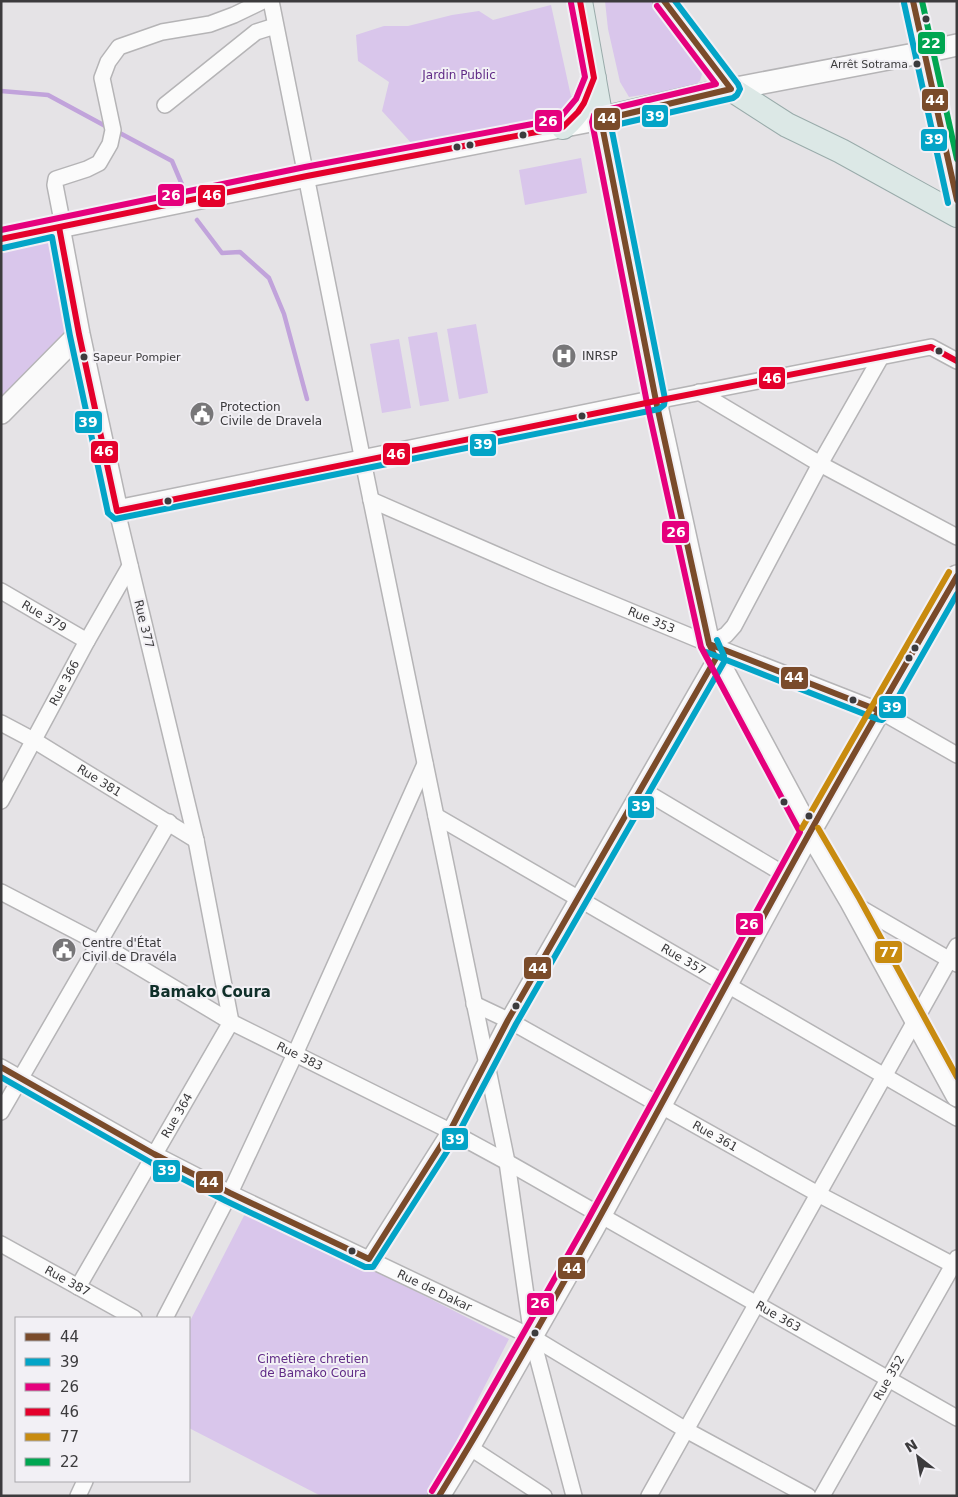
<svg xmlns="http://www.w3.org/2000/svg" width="958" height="1497" viewBox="0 0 958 1497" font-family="'DejaVu Sans',sans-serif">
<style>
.green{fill:#d9c6eb}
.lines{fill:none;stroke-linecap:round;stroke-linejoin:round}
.stream{stroke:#c1a3db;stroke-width:4.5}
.street-casing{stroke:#b5b4b6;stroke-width:18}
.secondary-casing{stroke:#b5b4b6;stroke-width:24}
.primary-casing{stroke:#99abaa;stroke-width:26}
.street{stroke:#fbfbfb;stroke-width:15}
.secondary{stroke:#fbfbfb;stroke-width:21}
.primary{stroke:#dce8e6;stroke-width:24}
.bus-1-casing{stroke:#f2f0f5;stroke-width:10}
.bus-2-casing{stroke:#f2f0f5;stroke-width:10}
.bus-3-casing{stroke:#f2f0f5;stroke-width:10}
.bus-4-casing{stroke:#f2f0f5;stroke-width:10}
.bus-5-casing{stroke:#f2f0f5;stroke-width:10}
.bus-6-casing{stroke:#f2f0f5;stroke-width:10}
.bus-1{stroke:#7a4b2a;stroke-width:6}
.bus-2{stroke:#03a4c7;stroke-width:6}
.bus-3{stroke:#e5007d;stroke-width:6}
.bus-4{stroke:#e4002b;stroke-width:6}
.bus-5{stroke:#c88b0f;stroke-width:6}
.bus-6{stroke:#00a651;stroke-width:6}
.bus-dot{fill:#3c3b3d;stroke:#f2f0f5;stroke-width:2}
.labels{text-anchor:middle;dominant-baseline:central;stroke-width:4;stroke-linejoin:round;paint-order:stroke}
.bus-label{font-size:11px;fill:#3c3b3d;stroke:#f2f0f5;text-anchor:end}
.park-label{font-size:12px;fill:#602b87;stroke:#f2f0f5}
.poi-label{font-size:12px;fill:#3c3b3d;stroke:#f2f0f5;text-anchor:start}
.street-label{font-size:12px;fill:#3c3b3d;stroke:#f2f0f5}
.quarter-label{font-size:15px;font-weight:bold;fill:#0f2f29;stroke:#f2f0f5}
.line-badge{stroke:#f2f0f5;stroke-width:2}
.badge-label{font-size:14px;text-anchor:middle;font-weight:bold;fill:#fff}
</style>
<rect width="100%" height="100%" fill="#e5e3e6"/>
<path class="green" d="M605,1H662L704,67L700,81L693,87L629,97L620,82L608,29Z
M551,5L574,110L414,146L382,111L389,82L358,61L356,35L384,26H408L452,15L479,11L493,20Z
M581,158L587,193L525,205L519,170Z
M57,232L79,334L1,412V243Z
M476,324L488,393L459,399L447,329Z
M437,332L449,401L420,406L408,337Z
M399,339L411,408L382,413L370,344Z
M249,1206L509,1339L428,1496H321L189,1428V1323Z"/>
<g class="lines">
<path class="stream" d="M1,91L48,95L109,128
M116,131L172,161L186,194
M197,220L222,253L240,252L269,278L284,314L307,399"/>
<defs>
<g id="street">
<path d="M271,1L363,461L507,1162L532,1337L574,1496"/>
<path d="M165,105L256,32L275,26"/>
<path d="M63,226L55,185L56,179L87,169L99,163L110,144L113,130L102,78L108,62L119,47L162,32L210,24L234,15L263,1"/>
<path d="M699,392L820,464L957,537"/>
<path d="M656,401L931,347L957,361"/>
<path id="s1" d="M371,500L550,578L709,644L880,711L957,755"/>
<path id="s2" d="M1,591L87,641"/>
<path d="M709,644L726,635L734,626L820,464L881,357"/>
<path id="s3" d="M1,723L35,741L196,840"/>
<path d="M641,789L787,876"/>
<path id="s4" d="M1,801L87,641L130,566"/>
<path id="s5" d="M436,816L957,1118"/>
<path id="s6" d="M1,892L99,943L231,1022L450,1131L507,1162L957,1418"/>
<path d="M852,903L957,964"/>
<path id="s7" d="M474,1004L508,1020L818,1194L957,1267"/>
<path id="s8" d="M1,1067L154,1154L230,1193L532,1337L686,1430L808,1496"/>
<path d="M1,1112L169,822"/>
<path id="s9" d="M1,1244L134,1318"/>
<path d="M369,1259L450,1131L508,1020L716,658"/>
<path id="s10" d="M78,1287L231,1022L196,840L117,511"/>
<path d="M165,1318L230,1193L295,1054L425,764"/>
<path d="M469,1447L544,1496"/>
<path d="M78,1496L85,1481"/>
<path d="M649,1496L957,946"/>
<path id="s11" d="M822,1496L957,1258"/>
</g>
<path id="secondary" d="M664,1L731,89L925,52L957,45
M913,1L957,201
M59,227L79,334L117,511L656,401
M1,239L307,176L601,119L656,401L709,644L810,832L851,902L957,1096
M1,413L79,334
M439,1496L469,1447L593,1229L810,832L957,576"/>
<path id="primary" d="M580,1L601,119L731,89L787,125L841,151L957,215
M563,127C579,113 587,98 594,78"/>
</defs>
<use href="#street" class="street-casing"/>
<use href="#secondary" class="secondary-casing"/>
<use href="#primary" class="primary-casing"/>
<use href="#street" class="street"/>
<use href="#secondary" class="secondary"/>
<use href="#primary" class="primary"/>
<defs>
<path id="bus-1" d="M913,1L957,200
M709,644L880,711
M1,1067L154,1154L230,1193L369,1259L450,1131L508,1020L716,658L709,644L656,401L601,120L731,89L664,1
M439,1496C571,1280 686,1055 809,834C857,747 907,662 957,576"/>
<path id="bus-2" d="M904,3L948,203
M3,248L52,237L70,336L108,513L115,519L659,409L664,405L665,399L611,126L733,98L737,95L740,89L738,84L675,1
M706,652L877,719L882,720L888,715L957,594
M1,1077L150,1162L226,1201L365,1267H373L457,1136L516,1024L724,662V656L717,640"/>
<path id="bus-3" d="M1,230L305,167L559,119L576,99L585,77L571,3
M432,1491L461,1443L585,1225L800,832L701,647L647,403L592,122L594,115L598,112L716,84L657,6"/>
<path id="bus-4" d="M59,227L79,334L117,511L656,401L931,347L957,361
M1,239L307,176L563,127L578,112L584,103L594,78L580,1"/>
<path id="bus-5" d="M802,828L949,572
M818,828L859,898L957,1077"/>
<path id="bus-6" d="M922,1L957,159"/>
</defs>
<use href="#bus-1" class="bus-1-casing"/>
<use href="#bus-2" class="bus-2-casing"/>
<use href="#bus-3" class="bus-3-casing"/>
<use href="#bus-4" class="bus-4-casing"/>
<use href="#bus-5" class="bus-5-casing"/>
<use href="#bus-6" class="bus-6-casing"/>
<use href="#bus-1" class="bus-1"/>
<use href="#bus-2" class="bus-2"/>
<use href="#bus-3" class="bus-3"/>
<use href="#bus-4" class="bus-4"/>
<use href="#bus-5" class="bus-5"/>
<use href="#bus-6" class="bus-6"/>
</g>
<defs>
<symbol id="hospital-disc" viewBox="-11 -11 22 22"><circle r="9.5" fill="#777678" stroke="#f2f0f5"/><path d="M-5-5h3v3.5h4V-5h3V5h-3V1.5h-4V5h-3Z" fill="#fff"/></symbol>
<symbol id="civic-disc" viewBox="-11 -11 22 22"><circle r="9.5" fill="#777678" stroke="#f2f0f5"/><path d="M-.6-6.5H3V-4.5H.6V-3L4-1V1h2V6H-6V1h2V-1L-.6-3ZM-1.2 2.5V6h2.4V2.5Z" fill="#fff"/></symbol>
</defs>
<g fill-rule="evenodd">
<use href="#hospital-disc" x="550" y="342" width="28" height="28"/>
<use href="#civic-disc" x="188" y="400" width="28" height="28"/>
<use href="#civic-disc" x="50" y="936" width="28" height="28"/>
</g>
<g class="bus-dot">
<circle cx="926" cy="19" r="4.5"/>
<circle cx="917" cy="64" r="4.5"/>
<circle cx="523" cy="135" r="4.5"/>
<circle cx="470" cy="145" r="4.5"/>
<circle cx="457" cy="147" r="4.5"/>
<circle cx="939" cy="351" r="4.5"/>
<circle cx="84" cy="357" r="4.5"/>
<circle cx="582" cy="416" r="4.5"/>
<circle cx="168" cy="501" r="4.5"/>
<circle cx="915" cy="648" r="4.5"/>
<circle cx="909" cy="658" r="4.5"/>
<circle cx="853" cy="700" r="4.5"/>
<circle cx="784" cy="802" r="4.5"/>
<circle cx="809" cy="816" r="4.5"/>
<circle cx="516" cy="1006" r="4.5"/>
<circle cx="352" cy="1251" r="4.5"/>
<circle cx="535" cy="1333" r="4.5"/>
</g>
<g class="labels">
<g class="bus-label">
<text x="908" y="64">Arrêt Sotrama</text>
<text x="93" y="357" text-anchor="start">Sapeur Pompier</text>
</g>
<g class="park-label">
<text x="459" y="75">Jardin Public</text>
<text x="313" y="1359">Cimetière chretien<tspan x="313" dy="14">de Bamako Coura</tspan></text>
</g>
<g class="poi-label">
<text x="582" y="356">INRSP</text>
<text x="220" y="407">Protection<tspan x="220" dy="14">Civile de Dravela</tspan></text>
<text x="82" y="943">Centre d'État<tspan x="82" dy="14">Civil de Dravéla</tspan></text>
</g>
<g class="street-label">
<text stroke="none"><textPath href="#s2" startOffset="50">Rue 379</textPath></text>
<text stroke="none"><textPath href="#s1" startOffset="305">Rue 353</textPath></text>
<text transform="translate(144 624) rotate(76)">Rue 377</text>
<text stroke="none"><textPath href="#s4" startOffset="134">Rue 366</textPath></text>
<text stroke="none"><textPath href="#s3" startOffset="114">Rue 381</textPath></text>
<text stroke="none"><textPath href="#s5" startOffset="286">Rue 357</textPath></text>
<text stroke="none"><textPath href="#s6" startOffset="341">Rue 383</textPath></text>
<text stroke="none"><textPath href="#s10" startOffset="198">Rue 364</textPath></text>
<text stroke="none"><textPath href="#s7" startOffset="275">Rue 361</textPath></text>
<text stroke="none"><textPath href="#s9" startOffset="76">Rue 387</textPath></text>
<text stroke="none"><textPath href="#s8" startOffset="488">Rue de Dakar</textPath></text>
<text stroke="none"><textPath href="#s6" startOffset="886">Rue 363</textPath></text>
<text stroke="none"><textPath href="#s11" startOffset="136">Rue 352</textPath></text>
</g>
<g class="quarter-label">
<text x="210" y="992">Bamako Coura</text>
</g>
</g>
<g class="line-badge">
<rect x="917" y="31" width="29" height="24" rx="5" fill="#00a651"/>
<rect x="921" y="88" width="28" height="24" rx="5" fill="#7a4b2a"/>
<rect x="641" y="104" width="28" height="24" rx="5" fill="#03a4c7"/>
<rect x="593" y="107" width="28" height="24" rx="5" fill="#7a4b2a"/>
<rect x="534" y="109" width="29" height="24" rx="5" fill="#e5007d"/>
<rect x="920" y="128" width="28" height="24" rx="5" fill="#03a4c7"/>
<rect x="157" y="183" width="28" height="24" rx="5" fill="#e5007d"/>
<rect x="197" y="184" width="29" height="24" rx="5" fill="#e4002b"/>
<rect x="758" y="366" width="28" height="24" rx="5" fill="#e4002b"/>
<rect x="74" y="410" width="29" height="24" rx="5" fill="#03a4c7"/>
<rect x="469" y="433" width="28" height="24" rx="5" fill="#03a4c7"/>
<rect x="90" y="440" width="29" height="24" rx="5" fill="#e4002b"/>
<rect x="382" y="442" width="29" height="24" rx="5" fill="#e4002b"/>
<rect x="661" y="520" width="29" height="24" rx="5" fill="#e5007d"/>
<rect x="780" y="666" width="29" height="24" rx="5" fill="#7a4b2a"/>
<rect x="878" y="695" width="29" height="24" rx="5" fill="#03a4c7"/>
<rect x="627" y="795" width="28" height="24" rx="5" fill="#03a4c7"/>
<rect x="735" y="912" width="29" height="24" rx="5" fill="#e5007d"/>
<rect x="874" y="940" width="29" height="24" rx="5" fill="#c88b0f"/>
<rect x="523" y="956" width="29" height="24" rx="5" fill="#7a4b2a"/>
<rect x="441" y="1127" width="28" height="24" rx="5" fill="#03a4c7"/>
<rect x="152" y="1159" width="29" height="24" rx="5" fill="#03a4c7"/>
<rect x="195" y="1170" width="29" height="24" rx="5" fill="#7a4b2a"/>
<rect x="557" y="1256" width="29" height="24" rx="5" fill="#7a4b2a"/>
<rect x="526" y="1292" width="29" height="24" rx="5" fill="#e5007d"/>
</g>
<g class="badge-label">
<text x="931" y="48">22</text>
<text x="935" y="105">44</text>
<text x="655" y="121">39</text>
<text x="607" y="123">44</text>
<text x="548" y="126">26</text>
<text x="934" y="144">39</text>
<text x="171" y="200">26</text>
<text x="212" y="200">46</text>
<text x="772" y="383">46</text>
<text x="88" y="427">39</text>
<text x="483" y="449">39</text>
<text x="104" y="456">46</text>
<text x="396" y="459">46</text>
<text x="676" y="537">26</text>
<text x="794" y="682">44</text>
<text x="892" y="712">39</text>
<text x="641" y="811">39</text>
<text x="749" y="929">26</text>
<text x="889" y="957">77</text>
<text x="538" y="973">44</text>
<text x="455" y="1144">39</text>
<text x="167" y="1175">39</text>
<text x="209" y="1187">44</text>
<text x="572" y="1273">44</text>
<text x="540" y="1308">26</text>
</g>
<rect width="958" height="1497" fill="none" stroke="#3c3b3d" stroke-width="5"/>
<rect x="15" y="1317" width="175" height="165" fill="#f2f0f5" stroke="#a9a8ab"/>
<rect x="25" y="1333" width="25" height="8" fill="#7a4b2a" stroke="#a9a8ab"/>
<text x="60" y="1342" font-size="15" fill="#3c3b3d">44</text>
<rect x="25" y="1358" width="25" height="8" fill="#03a4c7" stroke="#a9a8ab"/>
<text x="60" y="1367" font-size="15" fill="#3c3b3d">39</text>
<rect x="25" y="1383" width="25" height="8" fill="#e5007d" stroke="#a9a8ab"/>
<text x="60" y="1392" font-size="15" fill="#3c3b3d">26</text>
<rect x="25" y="1408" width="25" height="8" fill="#e4002b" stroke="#a9a8ab"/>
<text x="60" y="1417" font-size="15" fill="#3c3b3d">46</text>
<rect x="25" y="1433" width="25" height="8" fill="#c88b0f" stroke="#a9a8ab"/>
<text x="60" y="1442" font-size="15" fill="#3c3b3d">77</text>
<rect x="25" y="1458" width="25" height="8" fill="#00a651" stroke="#a9a8ab"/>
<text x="60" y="1467" font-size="15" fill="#3c3b3d">22</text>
<g transform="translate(918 1457) rotate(329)" stroke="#f2f0f5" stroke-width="4" paint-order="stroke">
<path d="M0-4L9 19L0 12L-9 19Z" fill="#3c3b3d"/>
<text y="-8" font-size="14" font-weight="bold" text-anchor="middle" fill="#3c3b3d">N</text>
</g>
</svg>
